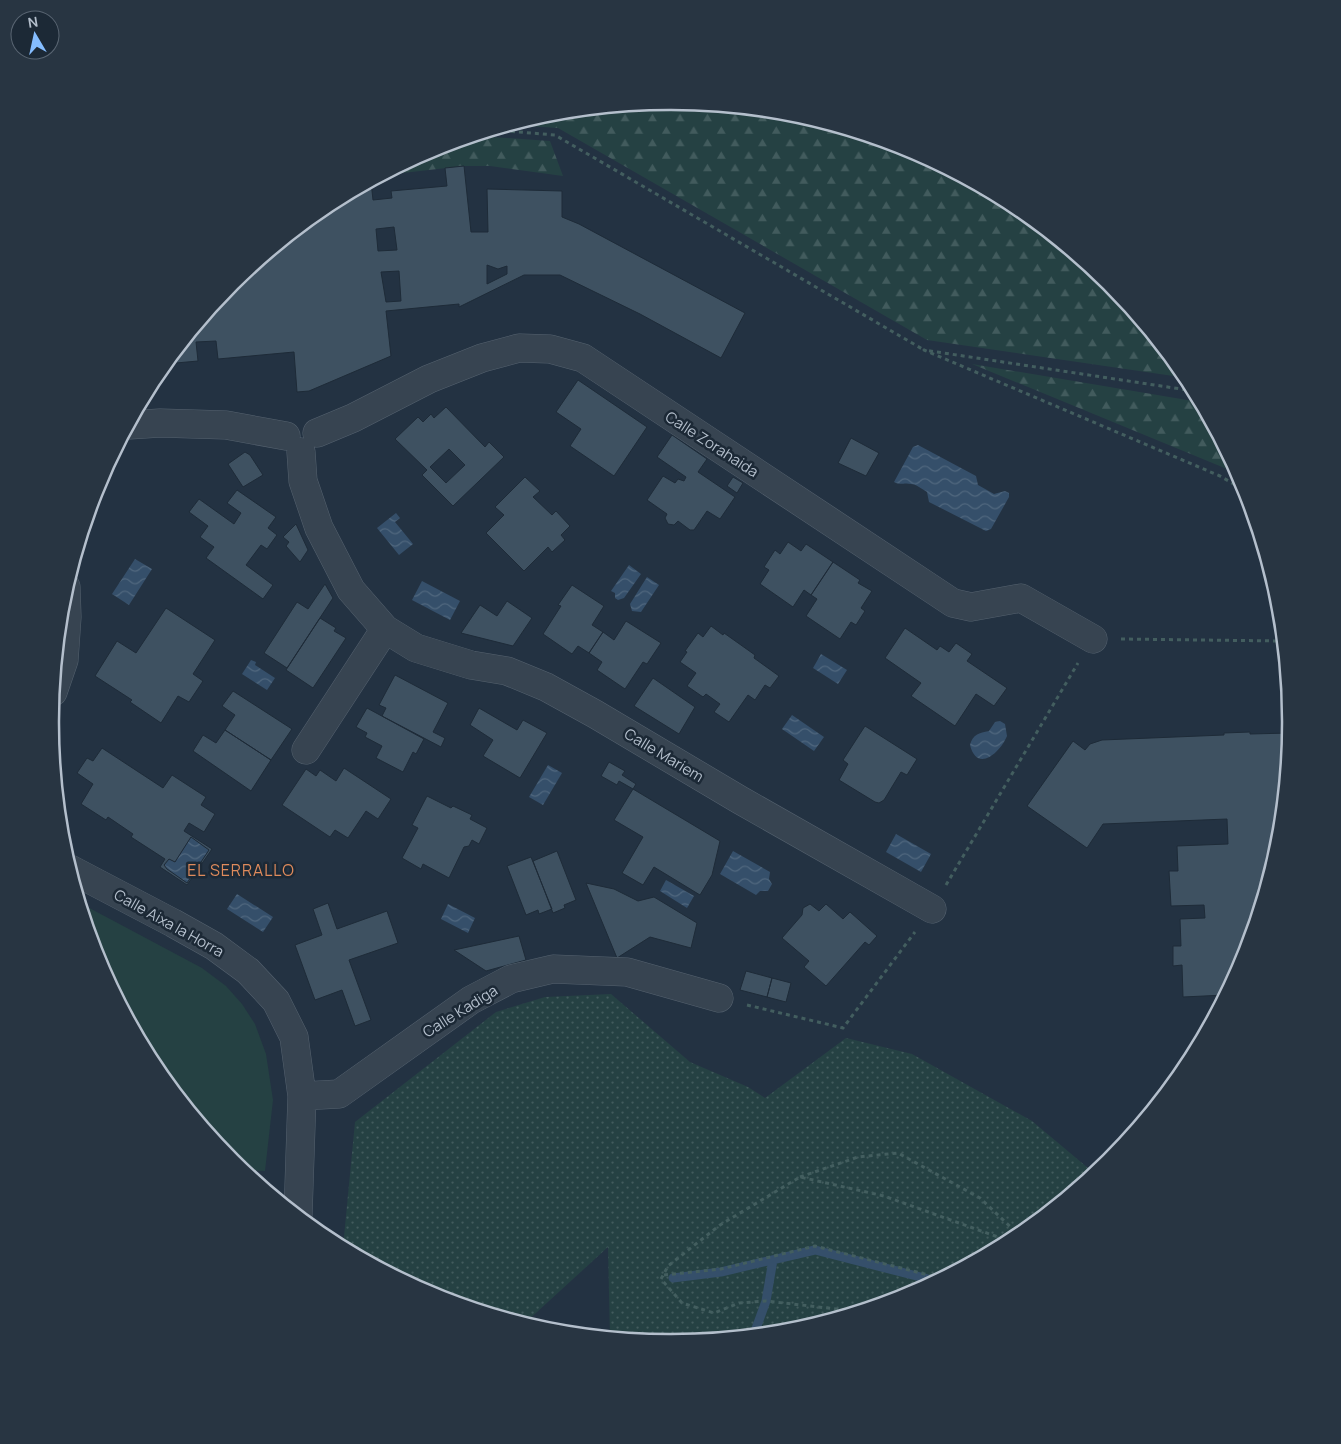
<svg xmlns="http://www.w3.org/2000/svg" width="1341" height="1444" viewBox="0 0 1341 1444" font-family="Manrope,sans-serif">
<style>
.grass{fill:url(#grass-dots)}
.forest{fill:url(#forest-firs)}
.pitch{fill:#254143}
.water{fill:url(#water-waves)}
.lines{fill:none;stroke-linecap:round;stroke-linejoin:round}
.stream{stroke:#354f6a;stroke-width:9}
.building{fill:#3e5161;stroke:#1e2b38;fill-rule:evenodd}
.minor-casing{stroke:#55626f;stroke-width:29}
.path{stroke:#435e5f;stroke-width:3;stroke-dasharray:4 4;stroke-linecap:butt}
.minor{stroke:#374451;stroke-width:28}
.labels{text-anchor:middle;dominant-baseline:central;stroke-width:5;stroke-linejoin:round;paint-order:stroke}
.street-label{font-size:15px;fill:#b4bfcc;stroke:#1c2936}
.neighbourhood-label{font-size:16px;letter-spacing:1px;fill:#df8b5c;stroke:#1c2936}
.rim{fill:none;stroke:#b4bfcc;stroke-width:2.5}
</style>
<defs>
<pattern id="grass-dots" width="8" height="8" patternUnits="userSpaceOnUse" patternTransform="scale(1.25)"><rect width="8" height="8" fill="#254143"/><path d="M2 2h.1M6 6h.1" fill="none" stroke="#425b5d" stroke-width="1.8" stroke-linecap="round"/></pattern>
<pattern id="forest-firs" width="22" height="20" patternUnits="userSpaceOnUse" patternTransform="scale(1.25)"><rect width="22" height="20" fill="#254143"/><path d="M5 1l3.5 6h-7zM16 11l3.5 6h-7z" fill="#425b5d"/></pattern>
<pattern id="water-waves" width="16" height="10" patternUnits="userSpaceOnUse" patternTransform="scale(1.25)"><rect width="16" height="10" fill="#354f6a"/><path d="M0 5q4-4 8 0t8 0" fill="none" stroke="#50677e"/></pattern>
</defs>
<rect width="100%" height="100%" fill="#233242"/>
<path class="grass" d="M611,994L690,1062L748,1087L765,1098L846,1038L912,1054L1032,1121L1094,1173L1015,1238L908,1295L791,1331L670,1342L610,1337L608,1247L525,1323L433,1295L343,1247L355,1122L496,1012L545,997Z"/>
<path class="forest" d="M671,102L792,113L908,149L1015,206L1109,283L1187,378L927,340L558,128L513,125L550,113Z
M477,136L550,141L563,176L490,166H464L385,175L433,149Z
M972,364L1199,402L1240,478L1227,469Z"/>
<path class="pitch" d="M80,903L202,968L226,986L242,1004L255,1024L266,1054L273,1100L265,1171L244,1170L232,1161L154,1066L97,959Z"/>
<path class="water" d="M918,445L976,476L978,485L994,494L1005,491L1009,493V497L991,529L986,531L984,530L929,502L927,492C922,489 916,484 911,484C903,482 902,486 894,482L913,447Z
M396,513L400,518L395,522L413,544L399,555L377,528Z
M135,559L152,569L129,605L112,594Z
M629,565L641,574L624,598L618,600L615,598V593L611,591Z
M647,577L659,585L641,612L632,611L630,604Z
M422,581L460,601L450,620L412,600Z
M821,654L847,670L838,684L813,668Z
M251,660L256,662L255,665L275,678L267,690L242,674Z
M792,715L824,737L814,751L782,729Z
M1000,721L1005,724L1007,736C1000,753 977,773 970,745C973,734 979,733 989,731L995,722Z
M548,765L562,773L543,805L529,797Z
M896,834L931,854L921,872L886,852Z
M191,837L209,850L187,883L167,869L164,865L169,859L175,862Z
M733,851L770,872L769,879L772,884L768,891H760L756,895L720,874Z
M666,880L694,896L687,908L660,891Z
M237,894L273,917L263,932L227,909Z
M448,904L475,918L468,933L441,919Z"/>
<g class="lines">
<path class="stream" d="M673,1278L721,1272L815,1250L936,1281
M754,1334L766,1301L773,1260"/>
</g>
<path class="building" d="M464,166L471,232H488L487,189L562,191V217L579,224L745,313L721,358L640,314L560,275H524L459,307V304L386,311L391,356L309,391L297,392L294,352L218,359L216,341L196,342L198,361L165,364L232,283L326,206L371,182L373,200L392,198L391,191L447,186L445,168ZM394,227L397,250L378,251L376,229ZM487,265L498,269L507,266V274L487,284ZM399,271L401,301L386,302L381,272Z
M578,380L647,427L614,476L570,446L581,429L556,412Z
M446,407L485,447L489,442L504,457L453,506L422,475L427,470L395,439L418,417L423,422L431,414L434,418ZM449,449L465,465L446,483L430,467Z
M672,435L707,459L698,472L735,497L720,519L707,511L694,530H690L678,521L674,525L668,524L665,518L667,514L647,500L663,476L675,483L678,479L684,481L686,477L657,457Z
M851,438L879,453L866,476L838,463Z
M245,452L250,455L263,475L243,487L228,464Z
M525,477L540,491L533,497L552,515L556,511L570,526L561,535L565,540L552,552L548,547L524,571L486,533L504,515L495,507Z
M733,477L743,483L737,493L727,486Z
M237,490L276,517L268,528L277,535L267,549L261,545L246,565L273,585L263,599L206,558L214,547L200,537L208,526L189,512L199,499L234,524L241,513L227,503Z
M296,524L308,550L300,562L286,546L289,542L283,537Z
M788,542L801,551L806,544L833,562L811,595L804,590L793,607L760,584L769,570L764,567L775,550L780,554Z
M833,562L860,580L858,583L872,591L861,608L865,611L856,625L851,622L840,639L806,616L817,599L811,595Z
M325,584L333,598L287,668L264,653L297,602L308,609Z
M572,585L604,606L592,625L603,632L589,653L578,646L572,654L543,634L561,606L558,605Z
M507,601L532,618L513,646L461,633L480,605L497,616Z
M166,608L215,640L193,674L203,681L189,702L178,696L161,723L130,702L132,700L95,676L117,641L136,653Z
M320,618L336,628L334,631L346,638L313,688L286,670Z
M626,621L661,643L647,664L643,662L625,689L597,670L602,662L589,653L603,632L614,640Z
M711,626L723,635L724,633L755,655L754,658L779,676L770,688L765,685L755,700L748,695L729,722L714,712L720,704L706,694L703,697L687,686L696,673L680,662L687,652L685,651L698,633L703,637Z
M905,628L937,650L940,646L949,652L956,643L972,654L967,661L1007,688L994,706L976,694L955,726L911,696L921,683L885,658Z
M395,675L448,703L433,732L445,738L441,747L382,716L386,708L379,705Z
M653,678L695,707L679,734L634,706Z
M233,691L292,729L271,760L225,730L235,715L222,706Z
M367,708L424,739L416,754L413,752L403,772L376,758L382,746L365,737L367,733L356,727Z
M479,708L517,730L523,720L547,733L520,778L483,756L493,740L470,725Z
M865,726L917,759L907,775L901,772L884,800L879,803L875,802L839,780L848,764L843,760Z
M225,730L271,760L251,791L193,751L203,735L216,743Z
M1250,732V734L1290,733L1279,843L1244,960L1225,995L1183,997L1182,965L1173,966V946H1181L1180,919L1205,918L1204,905L1171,906L1169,871H1178L1177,846L1228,844L1227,819L1103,824L1087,848L1027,806L1073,741L1085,750L1090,744L1102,740L1224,735V733Z
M102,748L163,788L172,775L206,797L201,805L215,814L204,832L189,823L184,831L212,849L187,885L160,867L165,859L131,837L133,834L108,817L106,820L81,804L93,784L77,773L87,758L93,761ZM191,837L209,850L187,883L167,869L164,865L169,859L175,862Z
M609,762L625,771L622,775L636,784L633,789L619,781L617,785L601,776Z
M344,768L391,799L378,819L366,811L348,838L335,830L330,837L282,805L306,769L316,776L320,770L336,781Z
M633,789L720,841L712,875L700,895L654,867L643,885L622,873L643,837L614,820Z
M427,796L451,808L453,806L472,815L470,819L487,828L479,844L472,840L469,846L464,847L449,878L423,864L421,869L402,858L418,828L412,825Z
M557,851L576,900L564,905L565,908L553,913L533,861Z
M531,857L552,909L539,914L538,910L526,915L507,866Z
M586,883L614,889L638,901L654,897L697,923L691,948L650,937L617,958Z
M328,903L337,929L387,911L398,943L349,960L371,1020L355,1026L342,990L315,1000L295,945L322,935L313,909Z
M810,904L819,911L826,904L843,919L850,912L877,936L869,945L865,942L826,986L804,967L809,961L782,938L802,915L803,908Z
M519,936L526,960L486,971L454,950Z
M746,971L772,978L767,997L740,990Z
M772,978L791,983L786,1002L767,997Z"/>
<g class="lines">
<defs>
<path id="minor" d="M129,425L160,423L226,425L286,436
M317,433L353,418L429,379L482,358L519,348L550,349L583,358L953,603L971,607L1021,598L1093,639
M301,452L303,481L319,528L351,590L385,629L416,648L471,665L507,671L546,687L595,714L740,800L932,909
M53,692L64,660L67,617L66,587
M306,750L385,629
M70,869L173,923L214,946L248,971L276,1001L294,1037L302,1096L298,1215
M302,1096L339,1094L471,1000L511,979L553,969L627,972L719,998"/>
</defs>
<use href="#minor" class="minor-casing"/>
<path class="path" d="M495,130L555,135L924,350
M1194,391L924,350L1220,476L1246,491
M1121,639L1283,641
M946,885L1078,663
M747,1005L843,1028L915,932
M800,1177L858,1157L898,1153L980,1198L1019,1235
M664,1275L721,1269L815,1246L940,1278
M854,1311L766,1301L739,1303L714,1313L682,1303L661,1279L668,1266L720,1225L800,1177L884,1196L1009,1241"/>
<use href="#minor" class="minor"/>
</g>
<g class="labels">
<g class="street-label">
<text transform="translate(712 444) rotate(33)">Calle Zorahaida</text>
<text transform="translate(664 755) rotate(31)">Calle Mariem</text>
<text transform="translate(169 923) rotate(29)">Calle Aixa la Horra</text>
<text transform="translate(460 1011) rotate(-32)">Calle Kadiga</text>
</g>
<g class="neighbourhood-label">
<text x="241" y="870">EL SERRALLO</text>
</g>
</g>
<path d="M0 0H1341V1444H0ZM670 110H671A611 611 0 0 1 1282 721V723A611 611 0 0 1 671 1334H670A611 611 0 0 1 59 723V721A611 611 0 0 1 670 110Z" fill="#283542" fill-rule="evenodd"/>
<path class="rim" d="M670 110H671A611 611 0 0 1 1282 721V723A611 611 0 0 1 671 1334H670A611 611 0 0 1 59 723V721A611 611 0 0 1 670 110Z"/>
<g transform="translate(35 35) rotate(351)"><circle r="24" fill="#1c2936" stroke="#596572"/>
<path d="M0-4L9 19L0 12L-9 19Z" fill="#85bdff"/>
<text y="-8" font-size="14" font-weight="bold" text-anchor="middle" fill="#b4bfcc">N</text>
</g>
</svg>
